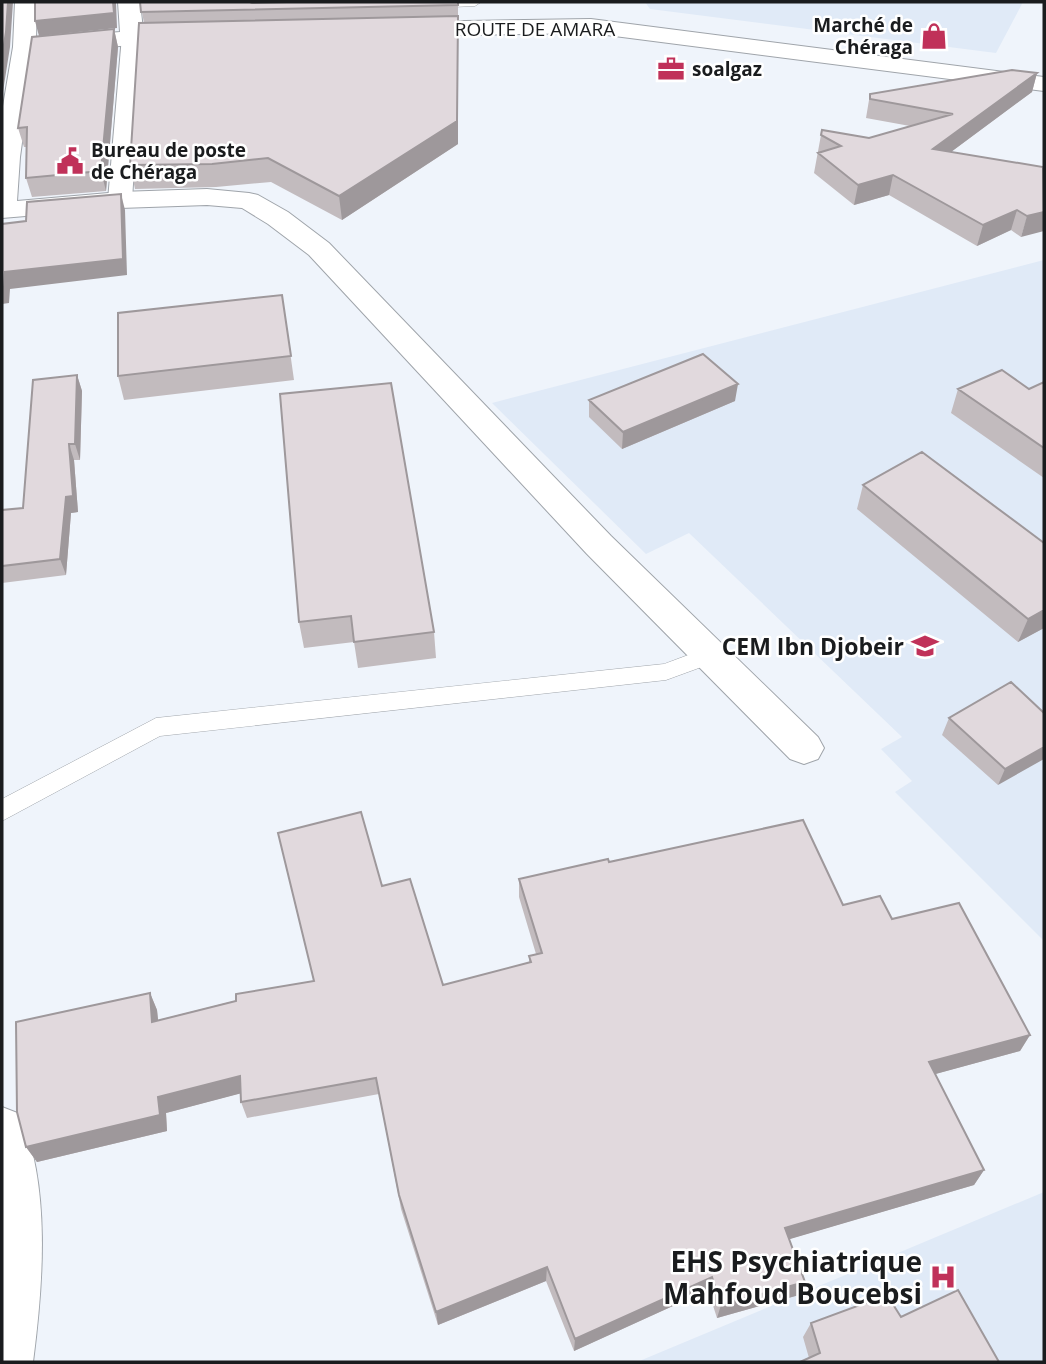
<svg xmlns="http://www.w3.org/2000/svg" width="1046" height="1364" viewBox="0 0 1046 1364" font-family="'Open Sans',sans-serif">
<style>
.built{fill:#e0eaf7}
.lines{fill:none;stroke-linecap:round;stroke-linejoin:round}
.service-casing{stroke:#9fa4aa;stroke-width:1}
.pedestrian-casing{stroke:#9fa4aa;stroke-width:2}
.minor-casing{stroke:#9fa4aa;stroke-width:2}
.tertiary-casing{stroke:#9fa4aa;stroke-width:2}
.secondary-casing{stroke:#9fa4aa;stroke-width:2}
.service{fill:#fff;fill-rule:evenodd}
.pedestrian{fill:#fff;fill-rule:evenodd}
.minor{fill:#fff;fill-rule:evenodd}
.tertiary{fill:#fff;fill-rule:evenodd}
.secondary{fill:#fff;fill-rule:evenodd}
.wall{fill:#c2bbbe}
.shaded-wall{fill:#9e989b}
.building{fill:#e1d9dd;stroke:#9e989b;stroke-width:2}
.labels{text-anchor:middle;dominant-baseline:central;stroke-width:5;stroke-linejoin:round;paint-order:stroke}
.far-poi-label{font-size:19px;font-weight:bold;fill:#1a1c1e;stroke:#fff;text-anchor:start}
.far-street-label{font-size:19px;fill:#1a1c1e;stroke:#fff}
.poi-label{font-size:23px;font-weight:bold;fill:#1a1c1e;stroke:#fff;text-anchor:end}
.near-poi-label{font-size:28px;font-weight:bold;fill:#1a1c1e;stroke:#fff;text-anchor:end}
</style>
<rect width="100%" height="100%" fill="#eff4fb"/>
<path class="built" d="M645,2H1023L996,53L650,9Z
M1044,260V941L895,792L912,781L881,749L902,737L689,533L646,554L492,403Z
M1044,1192V1362H637Z"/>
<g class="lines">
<defs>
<path id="service" d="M424,2H481L475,6L429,8L424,7Z
M710,647L718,649L721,655L718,661L666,680L160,736L2,821V799L156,718L664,664Z"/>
<path id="pedestrian" d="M132,30L139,32L142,36L132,200L129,205L120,207L111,205L108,200L122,36L125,32Z"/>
<path id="minor" d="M24,40L32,42L35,47L20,157L17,201L120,192L207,189L249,193L258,195L288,212L329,243L611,536L818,737L824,748L818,759L804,764L790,759L587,554L309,255L268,224L242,208L207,205L120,208L2,218V112L13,47L16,42Z"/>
<path id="tertiary" d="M15,2H37L36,39L120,32L118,2H140L143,30L192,26L200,28L203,33L200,38L192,40L24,54L16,52L13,47Z
M591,19L1044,77V91L591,33L406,36L398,34L395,29L398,24L406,22Z"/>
<path id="secondary" d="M2,1107L20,1114C51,1187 43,1285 33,1362H2Z"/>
</defs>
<use href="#service" class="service-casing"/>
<use href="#pedestrian" class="pedestrian-casing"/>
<use href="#minor" class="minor-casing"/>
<use href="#tertiary" class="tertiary-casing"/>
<use href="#secondary" class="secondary-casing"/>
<use href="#service" class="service"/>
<use href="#pedestrian" class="pedestrian"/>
<use href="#minor" class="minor"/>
<use href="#tertiary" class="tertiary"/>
<use href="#secondary" class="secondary"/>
</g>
<path class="wall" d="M140,2H458V144L342,220L271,182L216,187L135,189L130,165L144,23Z
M114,29L118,47L106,191L32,197L26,178V147H24L18,128Z
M1037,73L1032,92L951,152L1043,167L1021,237L1011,230L977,246L889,195L854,205L814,173L821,135L869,138L910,126L866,118L870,94Z
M282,295L294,380L124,400L118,376Z
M77,375L82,391L80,460H74L78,512L71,513L66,575L2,583V510L23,508Z
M1044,382V478L951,413L958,389H1029Z
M280,394L434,632L436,658L358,668L354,642L304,648L299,622Z
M589,400L735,401L622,449L589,417Z
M863,485L1044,628L1018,642L857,509Z
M1044,713L998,785L942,735L949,718Z
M609,862L843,905L892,919L1030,1035L1020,1051L935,1074L984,1170L974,1185L789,1239L799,1295L717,1318L708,1290L574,1351L546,1281L438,1325L401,1209L379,1094L247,1118L241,1102V1093L166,1113L167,1131L37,1162L26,1147L150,993L157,1010L158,1020L314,981L382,886L443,985L529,963V956L536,954L519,897V879Z
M901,1317L999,1362L809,1358L803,1337L811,1323Z"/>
<path class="shaded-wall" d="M8,2H13L10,47L2,98V57Z
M113,2H116L117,28L39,36L35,21Z
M458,16V144L342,220L339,196Z
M114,29L118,47L106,191L101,171Z
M1037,73L1032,92L928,169L933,149Z
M893,175L889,195L854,205L858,185Z
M121,194L125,210L127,275L10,289L9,303L2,304V287L5,272Z
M1017,210L1011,230L977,246L983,225Z
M1044,212V231L1021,237L1027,216Z
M77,375L82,391L80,460L75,444Z
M738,384L735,401L622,449L623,432Z
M69,444L74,460L78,512L71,513L66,575L60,559Z
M1044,610V628L1018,642L1028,619Z
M1044,747V759L998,785L1005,769Z
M150,993L157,1010L160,1038L152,1022Z
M1030,1035L1020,1051L921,1078L929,1062Z
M240,1076L246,1092L166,1113L167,1131L37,1162L26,1147L158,1097Z
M984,1170L974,1185L780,1242L785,1228Z
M547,1267L546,1281L438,1325L436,1312Z
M712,1277L708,1290L574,1351L575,1339Z
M805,1282L799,1295L717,1318L721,1305Z"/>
<path class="building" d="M2,2H8L6,32L2,57Z
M35,2H113L114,13L35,21Z
M140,2H250L252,3L287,2H458V5L141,12Z
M458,16L457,121L339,196L268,158L212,164L130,165L139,23Z
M114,29L101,171L26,178L27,127L18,128L32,37Z
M1012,70L1037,73L933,149L1043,167L1044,212L1027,216L1017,210L983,225L893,175L858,185L818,153L841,146L821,135L822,130L869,138L953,114L870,99V94Z
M121,194L123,259L5,272L4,287H2V224L26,221L27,202Z
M282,295L291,356L118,376V313Z
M703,354L738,384L623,432L589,400Z
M1002,370L1029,389L1044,382V448L958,389Z
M77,375L75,444H69L73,496L66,497L60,559L2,566V510L23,508L33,380Z
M391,383L434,632L354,642L351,616L299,622L280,394Z
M922,452L1044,543V610L1028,619L863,485Z
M1011,682L1044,713V747L1005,769L949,718Z
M361,812L382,886L410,879L443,985L531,962L529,956L542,953L519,879L608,859L609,862L803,820L843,905L880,896L892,919L959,903L1030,1035L929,1062L984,1170L785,1228L805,1282L721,1305L712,1277L575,1339L547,1267L436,1312L399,1195L376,1078L241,1102L240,1076L158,1097L160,1115L26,1147L17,1112L16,1022L150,993L152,1022L236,1001V994L314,981L278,833Z
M958,1290L999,1362H800L820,1353L811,1323L887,1295L901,1317Z"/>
<defs>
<symbol id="shop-bare" viewBox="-9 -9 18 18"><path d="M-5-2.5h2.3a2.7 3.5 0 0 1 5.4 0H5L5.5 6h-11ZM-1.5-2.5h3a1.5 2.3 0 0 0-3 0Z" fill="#c03159" stroke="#fff" stroke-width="2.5" paint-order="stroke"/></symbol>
<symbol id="office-bare" viewBox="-9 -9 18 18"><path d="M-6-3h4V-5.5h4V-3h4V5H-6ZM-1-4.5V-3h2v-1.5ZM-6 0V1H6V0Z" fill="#c03159" stroke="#fff" stroke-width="2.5" paint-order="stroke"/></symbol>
<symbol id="civic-bare" viewBox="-9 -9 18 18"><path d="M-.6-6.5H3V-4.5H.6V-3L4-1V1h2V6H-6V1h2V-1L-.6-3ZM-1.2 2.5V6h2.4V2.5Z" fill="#c03159" stroke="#fff" stroke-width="2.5" paint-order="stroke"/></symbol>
<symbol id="school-bare" viewBox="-9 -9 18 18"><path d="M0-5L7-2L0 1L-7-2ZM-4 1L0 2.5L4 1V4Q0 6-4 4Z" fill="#c03159" stroke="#fff" stroke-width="2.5" paint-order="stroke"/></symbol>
<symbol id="hospital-bare" viewBox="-9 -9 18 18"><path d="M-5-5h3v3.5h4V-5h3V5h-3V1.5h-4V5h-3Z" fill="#c03159" stroke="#fff" stroke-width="2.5" paint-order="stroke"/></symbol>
</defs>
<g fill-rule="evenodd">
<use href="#shop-bare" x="915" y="17" width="38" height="38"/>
<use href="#office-bare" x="652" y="50" width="38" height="38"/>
<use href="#civic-bare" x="51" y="142" width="38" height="38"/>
<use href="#school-bare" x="906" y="627" width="38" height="38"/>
<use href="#hospital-bare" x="924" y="1258" width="38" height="38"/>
</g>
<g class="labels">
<g class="far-poi-label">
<text x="913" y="25" text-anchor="end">Marché de<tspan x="913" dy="22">Chéraga</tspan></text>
<text x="692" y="69">soalgaz</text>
<text x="91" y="150">Bureau de poste<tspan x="91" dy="22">de Chéraga</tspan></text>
</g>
<g class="far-street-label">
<text x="535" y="29">ROUTE DE AMARA</text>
</g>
<g class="poi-label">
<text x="904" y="646">CEM Ibn Djobeir</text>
</g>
<g class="near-poi-label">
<text x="922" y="1261">EHS Psychiatrique<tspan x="922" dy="32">Mahfoud Boucebsi</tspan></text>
</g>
</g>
<rect width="1046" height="1364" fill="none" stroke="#1a1c1e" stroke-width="7"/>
</svg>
